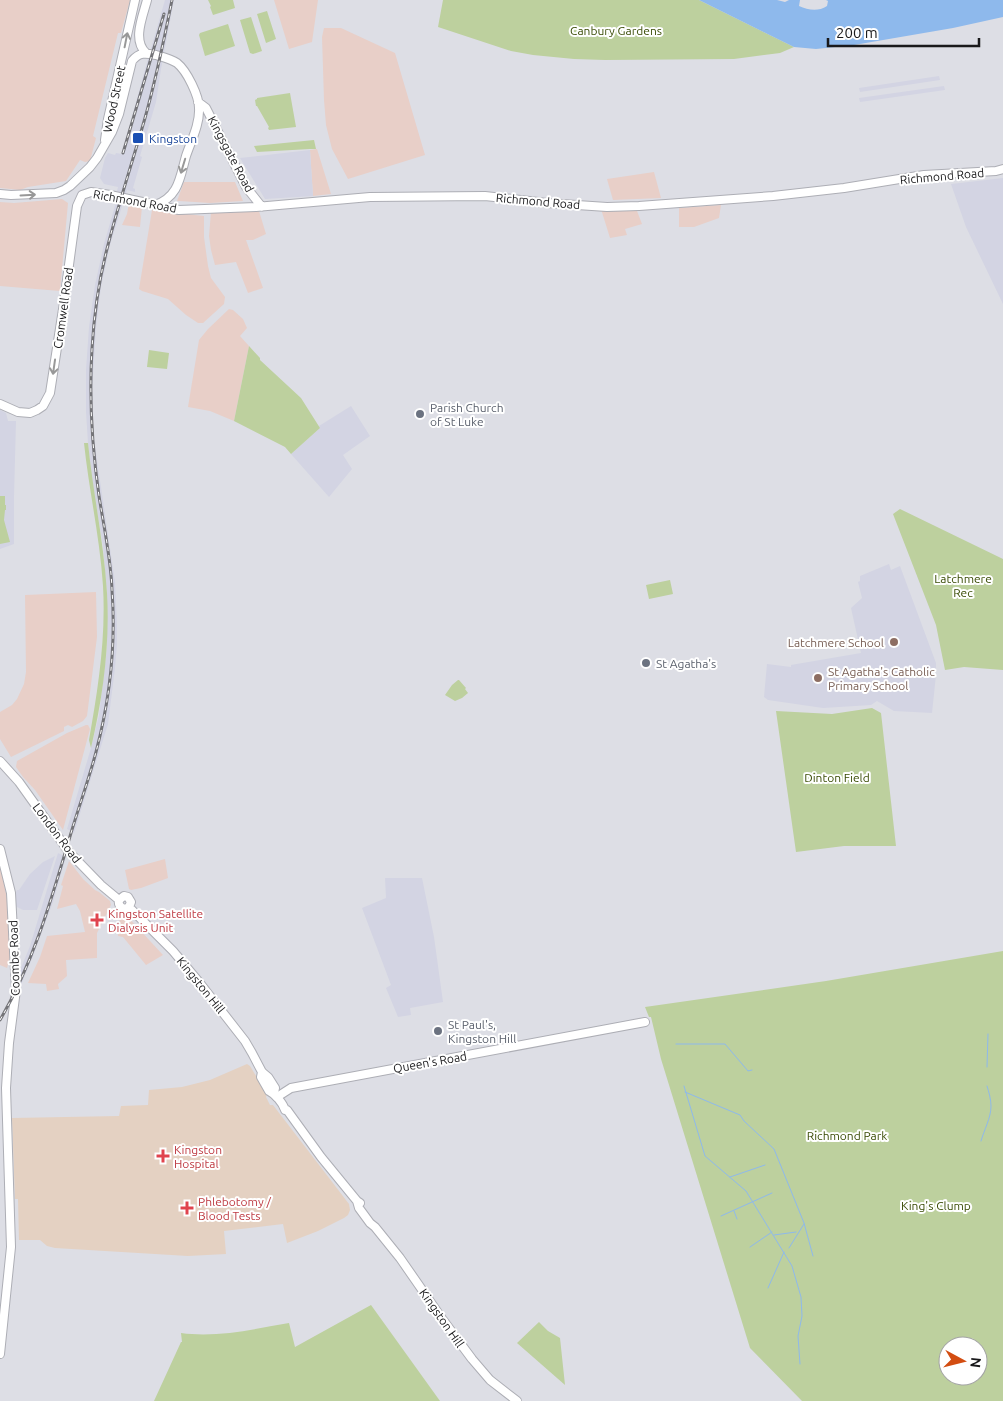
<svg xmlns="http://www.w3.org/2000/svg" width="1003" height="1401" viewBox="0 0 1003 1401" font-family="Ubuntu,sans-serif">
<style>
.commercial{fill:#e8cfc8}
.built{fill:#d3d4e3}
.medical{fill:#e4d1c2}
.green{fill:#bdd09e;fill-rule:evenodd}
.water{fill:#8eb9ec}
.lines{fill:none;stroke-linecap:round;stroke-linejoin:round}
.stream{stroke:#8eb9ec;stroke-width:1}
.secondary-casing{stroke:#adaeb5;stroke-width:10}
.primary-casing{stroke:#adaeb5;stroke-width:10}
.secondary{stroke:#fff;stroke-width:8}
.primary{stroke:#fff;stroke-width:8}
.rail-casing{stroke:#747478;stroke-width:3}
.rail{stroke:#fff;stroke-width:1;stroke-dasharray:4;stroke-linecap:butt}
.oneway{stroke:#989898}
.transit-dot{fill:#1a4fb4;stroke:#fff;stroke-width:2}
.worship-dot{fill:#6b7280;stroke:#fff;stroke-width:2}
.education-dot{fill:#8d6e63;stroke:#fff;stroke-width:2}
.health-dot{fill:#e0444e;stroke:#fff;stroke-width:2}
.labels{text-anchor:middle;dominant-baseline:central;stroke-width:4;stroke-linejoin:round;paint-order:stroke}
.park-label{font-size:12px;fill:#394b04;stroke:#fff}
.street-label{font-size:12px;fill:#19191b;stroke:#fff}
.transit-label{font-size:12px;fill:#164399;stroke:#fff;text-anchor:start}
.worship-label{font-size:12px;fill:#5b616d;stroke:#fff;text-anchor:start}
.education-label{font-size:12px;fill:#785e54;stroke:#fff;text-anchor:end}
.health-label{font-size:12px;fill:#be3a42;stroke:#fff;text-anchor:start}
</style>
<rect width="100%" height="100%" fill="#dddee5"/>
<path class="commercial" d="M0,0H130L121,33H118L93,136L96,138L90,161L85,162L80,160L66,181L28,187L20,190L0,188Z
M274,0H318L312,42L289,49Z
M324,28H341L395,53L425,155L348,179L332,149L326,125L324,100L322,37Z
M317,149L331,194L313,196L310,150Z
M654,172L661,198L613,200L607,179Z
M184,182H235L243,201L210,203L179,201H177Z
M62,199L68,203L60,291L0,286V202L14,203Z
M129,203L140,206L142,207L140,227L122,225L127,214Z
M721,205L719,218L694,227H679V208Z
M601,209L637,211L642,224L625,229L627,235L610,238Z
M152,210L204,216V237L208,266L211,278L225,297L224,304L203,323H198L186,315L168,299L142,291L139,289Z
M259,211L266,234L253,240H246L263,288L248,293L236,262L215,265L211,250L209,236L211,212Z
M229,309L233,310L243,319L247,328L240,336L249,346L234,421L210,411L188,407L199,340L208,329Z
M96,592L97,637L87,716L83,721L72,727L68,725L64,727V731L11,757L0,739V712L12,705L17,699L24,684L26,672L25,595Z
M86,725H88L90,729L63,830L35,790L23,777L16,767L17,761L67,733Z
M165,859L168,878L141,888L131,890L129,889L125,870Z
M69,861L83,879L95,890L99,892L110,901L111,905L97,933V958L66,960L67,976L58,984L59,989L47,991L46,984L28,983L40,957L47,936L85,932L80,911L76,904L57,909L63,886L61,885Z
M0,863L8,904L11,954L7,968L0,965Z
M120,915L127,916L163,955L146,965L123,937L118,936Z"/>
<path class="built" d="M165,0H174L161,69L156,102L140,156L142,157L133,188L135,189V192L127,190L110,245L101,287L96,328L92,391L93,433L115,582L117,624V644L115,668L108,724L74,833L67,829L91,748L99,715L107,648V595L103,546L91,476L88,443L86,412V370L89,327L95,285L104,244L119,192L117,191L118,187L104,184L100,178L105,158L108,153L115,155L116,153L122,154L146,66Z
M939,76L940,80L860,92L859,88Z
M944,86L945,90L860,102L859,98Z
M310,150L313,196L265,199L240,158Z
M1003,178V304L966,227L951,184Z
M351,406L370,436L343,455L352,469L329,497L291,454L320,428L319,426Z
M0,410L6,413L8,421H16L14,497V544L0,549Z
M889,564L891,570L900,566L936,663V675L932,713L894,711L877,701L871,705L823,708L768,700L764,697L767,664L791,667V665L861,653L851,608L862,598L858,582L860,581V576Z
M58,853L66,857L53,902L33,956L21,985L19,973L30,946Z
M55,856L37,910H23L15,906V894L17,890H19L30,874L43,862Z
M385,878H422L434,937L443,1002L410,1008L411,1015L398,1017L386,988L391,985L362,908L386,898Z"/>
<path class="medical" d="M247,1064L250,1066L267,1094L266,1097L270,1105H273L349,1204L350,1210L348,1215L344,1218L318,1231L287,1243L283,1224L224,1231L226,1254L188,1256L55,1248L47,1246L40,1240H19L18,1199H15L12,1118L119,1116L121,1106L148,1105L149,1090L182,1087L210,1080Z"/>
<path class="green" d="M208,0H233L235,8L213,15L210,7L211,6Z
M443,0H699L794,47L780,53L734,59L605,60L574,59L533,55L511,51L438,27Z
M267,11L276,39L266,43L257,14Z
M251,17L262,51L253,54L250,53L240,20Z
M228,24L235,46L205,56L199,35L200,33Z
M290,93L296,127L269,130L268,128L269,127L257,106H256L255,100L257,99V98Z
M314,140L316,149H310L257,152L254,146Z
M249,346L260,358V360L301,398L320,428L291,454L285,447L234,421Z
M149,350L169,353L167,369L147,367Z
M84,443H88C93,493 104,543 107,593C110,645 103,697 91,748L89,740C98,689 106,639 103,586C100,538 89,491 84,443Z
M0,496H5V505H6V510H5L4,520L10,542L0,544Z
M900,509L1003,559V670L964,667L945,670L936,625L893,514Z
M670,580L673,594L649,599L646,585Z
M458,680H459L466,688L465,689L468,693L462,698L455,701L445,695L452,685Z
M872,708L881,713L896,846H844L796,852L776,711L832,714Z
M1003,951V1401H802L750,1348L661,1059L651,1017H649L645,1007L826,981ZM948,1346H978V1376H948Z
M371,1305L440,1401H154L181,1342H182L181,1333C217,1338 254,1329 289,1323L295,1347Z
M539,1322L548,1331L560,1338L565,1385L517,1343Z"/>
<path class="water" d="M699,0H777L785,2L789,0H800L799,6C808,10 818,12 827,6L828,1L826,0H1003V17L953,28L854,45L816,49L794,47Z"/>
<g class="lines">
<path class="stream" d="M676,1044H725L748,1071L752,1070
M987,1067L988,1034
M684,1086L705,1156L746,1191L792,1266L801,1297L802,1316L798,1336L800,1364
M685,1092L740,1115L744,1121L774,1149L804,1223L813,1256
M981,1141C984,1130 991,1118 991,1106C991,1100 989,1092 987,1086
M730,1177L765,1165
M734,1211L737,1219
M721,1216L772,1193
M774,1235L796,1232
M750,1247L772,1232
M789,1248L804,1224
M768,1288L784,1252"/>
<defs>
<path id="secondary" d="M277,1097L291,1088L645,1022"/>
<path id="primary" d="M146,53C132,40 143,16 147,0
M198,102L206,108L246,187L262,207
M105,140L108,119L135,0
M0,194L11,195L56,193L64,190L70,186L90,167L97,158L112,132L119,114L132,61C139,52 145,53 156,55C163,57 171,59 177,63C187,71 199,96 199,108C200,124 191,141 186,156C180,177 179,197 155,205
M0,404L18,412L30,413L37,410L43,406L50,393L63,309L77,206L82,195L91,192L110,195L179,210L256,207L370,197L485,196L547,203L607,207L639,206L773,196L844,188L924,175L996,171L1003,169
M0,761L19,782L69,852L101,885L119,900
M0,849L11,893L16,990L9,1043L6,1088L11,1247L0,1354
M119,900L124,896L128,897L131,902L129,907
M119,900C118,904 120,908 125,909L129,907
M129,907L173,951L199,982L245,1041L252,1053L262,1072L268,1077L275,1088L274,1093
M262,1072L261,1077L269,1091C275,1094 283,1103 285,1110H287L321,1157L357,1201L360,1203
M357,1201L359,1208L370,1223L375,1227L400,1258L443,1320L472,1359L490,1380L517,1401"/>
</defs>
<use href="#secondary" class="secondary-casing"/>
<use href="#primary" class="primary-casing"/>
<use href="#secondary" class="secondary"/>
<use href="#primary" class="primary"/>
<defs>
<path id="rail" d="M123,153L164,14
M0,1020C34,962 52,897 71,833C79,806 89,779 96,752C110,699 116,645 112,590C111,559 104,528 99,496C92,447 89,398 92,349C94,314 99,279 108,245C119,202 133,160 145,118C156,79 164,40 172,0"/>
</defs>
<use href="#rail" class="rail-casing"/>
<use href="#rail" class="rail"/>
</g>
<defs><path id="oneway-shaft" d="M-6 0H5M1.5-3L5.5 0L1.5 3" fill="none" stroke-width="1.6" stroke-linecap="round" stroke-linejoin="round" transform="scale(1.25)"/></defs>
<g class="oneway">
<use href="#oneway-shaft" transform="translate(126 40) rotate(-79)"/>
<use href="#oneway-shaft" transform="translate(183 166) rotate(107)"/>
<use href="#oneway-shaft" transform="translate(28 195) rotate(-3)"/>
<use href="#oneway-shaft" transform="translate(54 367) rotate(98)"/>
</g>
<rect class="transit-dot" x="132" y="132" width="12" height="12" rx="2.5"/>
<g class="worship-dot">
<circle cx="420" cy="414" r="5"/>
<circle cx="646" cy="663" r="5"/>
<circle cx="438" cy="1031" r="5"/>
</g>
<g class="education-dot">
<circle cx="894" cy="642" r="5"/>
<circle cx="818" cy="678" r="5"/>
</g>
<g class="health-dot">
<path d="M94.5 912.5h5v5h5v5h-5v5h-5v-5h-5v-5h5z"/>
<path d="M160.5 1148.5h5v5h5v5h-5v5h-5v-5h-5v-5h5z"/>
<path d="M184.5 1200.5h5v5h5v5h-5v5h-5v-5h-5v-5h5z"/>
</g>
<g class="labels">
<g class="park-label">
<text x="616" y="30">Canbury Gardens</text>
<text x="963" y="578">Latchmere<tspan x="963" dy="14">Rec</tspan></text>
<text x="837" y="777">Dinton Field</text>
<text x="847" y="1135">Richmond Park</text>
<text x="936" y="1205">King's Clump</text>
</g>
<g class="street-label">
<text transform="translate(114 99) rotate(-78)">Wood Street</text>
<text transform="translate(231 154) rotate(62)">Kingsgate Road</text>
<text transform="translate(942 176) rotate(-5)">Richmond Road</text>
<text transform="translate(135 201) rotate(10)">Richmond Road</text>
<text transform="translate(538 201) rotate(5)">Richmond Road</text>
<text transform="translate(63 308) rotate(-82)">Cromwell Road</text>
<text transform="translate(57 833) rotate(53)">London Road</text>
<text transform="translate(14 958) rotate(-92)">Coombe Road</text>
<text transform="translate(201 985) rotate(51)">Kingston Hill</text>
<text transform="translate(430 1062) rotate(-10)">Queen's Road</text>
<text transform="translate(442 1318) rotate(55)">Kingston Hill</text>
</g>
<g class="transit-label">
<text x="149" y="138">Kingston</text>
</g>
<g class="worship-label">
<text x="430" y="407">Parish Church<tspan x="430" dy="14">of St Luke</tspan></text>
<text x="656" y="663">St Agatha's</text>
<text x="448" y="1024">St Paul's,<tspan x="448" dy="14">Kingston Hill</tspan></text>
</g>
<g class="education-label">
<text x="884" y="642">Latchmere School</text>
<text x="828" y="671" text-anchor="start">St Agatha's Catholic<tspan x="828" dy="14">Primary School</tspan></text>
</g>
<g class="health-label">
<text x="108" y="913">Kingston Satellite<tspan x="108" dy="14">Dialysis Unit</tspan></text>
<text x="174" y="1149">Kingston<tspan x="174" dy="14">Hospital</tspan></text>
<text x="198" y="1201">Phlebotomy /<tspan x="198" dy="14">Blood Tests</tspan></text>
</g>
</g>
<g transform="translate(963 1361) rotate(97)"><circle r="24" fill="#ffffff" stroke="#a3a3a4"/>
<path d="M0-4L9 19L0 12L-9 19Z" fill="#d34d11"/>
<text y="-8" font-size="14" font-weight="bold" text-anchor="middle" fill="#19191b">N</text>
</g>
<path d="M828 38v8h151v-8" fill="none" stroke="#19191b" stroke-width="2.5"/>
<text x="836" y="38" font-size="15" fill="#19191b" stroke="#ffffff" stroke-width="4" paint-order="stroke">200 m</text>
</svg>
